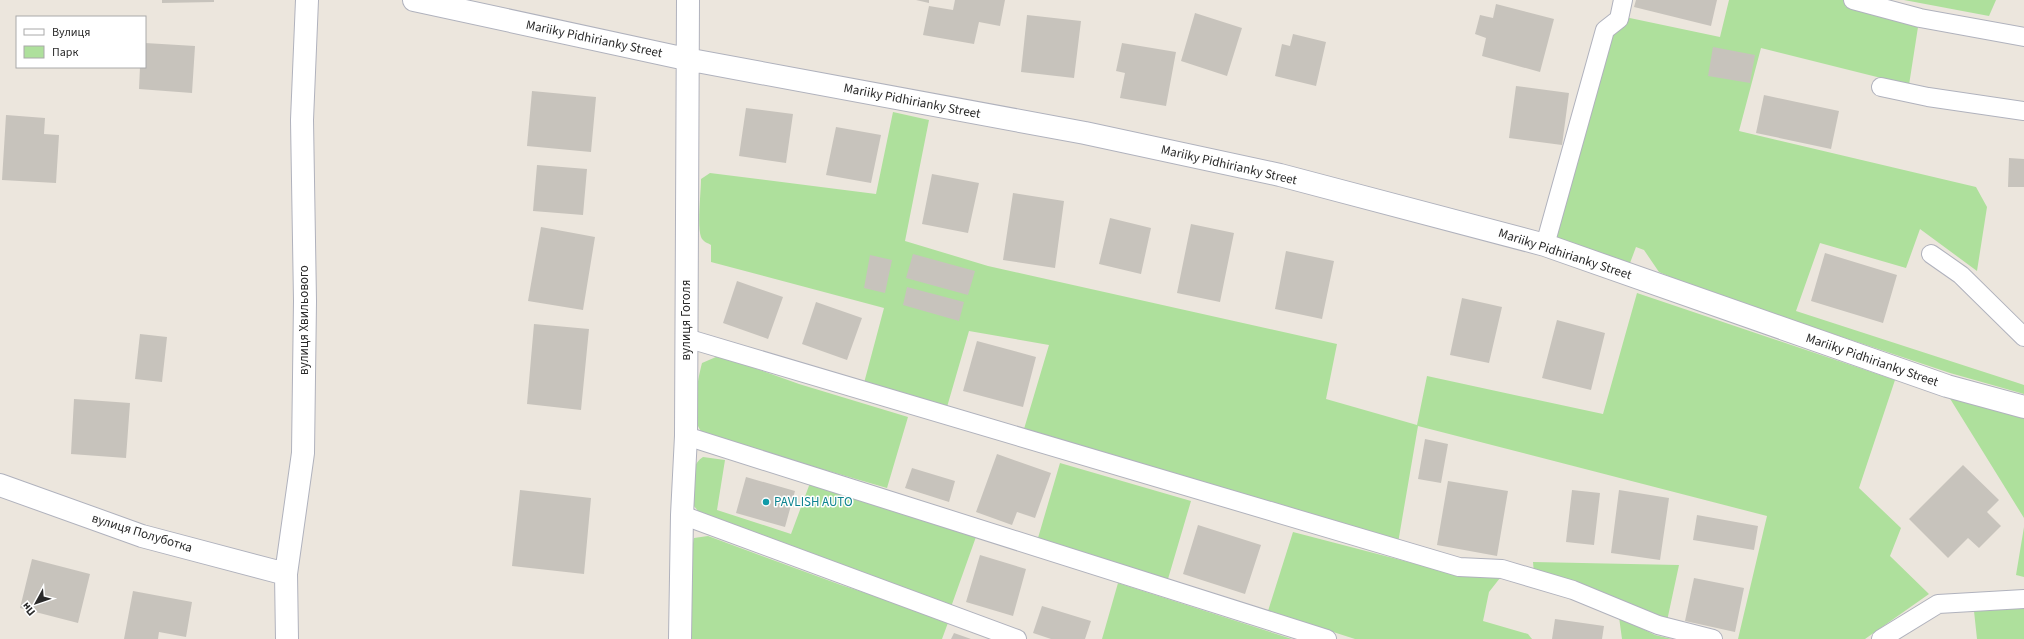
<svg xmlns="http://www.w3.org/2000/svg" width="2024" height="639" viewBox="0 0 2024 639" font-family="'Source Sans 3',sans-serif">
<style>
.green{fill:#aee09c}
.building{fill:#c7c3bc}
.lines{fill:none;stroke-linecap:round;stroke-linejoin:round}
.service-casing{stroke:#b0b2bd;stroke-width:20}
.minor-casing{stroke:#b0b2bd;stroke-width:24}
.service{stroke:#fff;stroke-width:18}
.minor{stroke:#fff;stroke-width:22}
.culture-dot{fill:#0f9aa8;stroke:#fff;stroke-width:1.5}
.labels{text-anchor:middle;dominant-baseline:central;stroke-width:3;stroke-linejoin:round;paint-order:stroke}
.street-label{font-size:13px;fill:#2a2a2a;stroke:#fff}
.culture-label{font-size:13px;fill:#0d838f;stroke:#fff;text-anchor:start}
</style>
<rect width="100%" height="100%" fill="#ece6dd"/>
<path class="green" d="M1729,0H1846L1845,6L1918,27L1909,85L1761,48L1739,131L1976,187L1987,207L1977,271L1920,229L1906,268L1820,243L1796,311L2015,382L2024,385V394L1950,373L1696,288L1659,272L1644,250L1636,247L1630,263L1555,239L1611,35L1625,17L1720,37Z
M1904,0H1996L1989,16Z
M893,112L929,120L905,241L988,266L1337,344L1326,399L1417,425L1427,376L1603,414L1637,293L1895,380L1859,488L1901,528L1890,556L1929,594L1865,639H1738L1767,516L1418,426L1398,543L1024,429L1049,345L969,331L947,407L864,383L884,308L711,262V245C708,243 703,242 701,237C697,226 701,192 701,179L710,173L876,194Z
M716,357L726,358L799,384L908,417L887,488L715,438C711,436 704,434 701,431C690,418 698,378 702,363Z
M1949,397L2024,417V518Z
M703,457L725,460L717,510L791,534L810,483L977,534L951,607L699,512L693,505C693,489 688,466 703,457Z
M1060,463L1191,501L1168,579L1038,538Z
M2024,527V577L2016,575Z
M1293,532L1462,576L1500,578L1489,592L1483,621L1528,634L1532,639H1355L1268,611Z
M708,536L841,585L949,620L942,639H690L693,543L694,538Z
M1533,562L1679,565L1667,621L1534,573Z
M1118,583L1292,639H1102Z
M2024,608V639H1977L1974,611Z
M1619,617L1655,635L1672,639H1622Z"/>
<path class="building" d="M162,0H214V2L162,3Z
M916,0H929V3Z
M955,0H1005L1000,26L979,22L974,44L923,35L929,6L953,10Z
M1636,0H1717L1711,26L1634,7Z
M1496,4L1554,19L1540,72L1482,56L1486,38L1475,34L1480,15L1493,18Z
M1195,13L1242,28L1227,76L1181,61Z
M1027,15L1081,21L1074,78L1021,72Z
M1293,34L1326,42L1316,86L1275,76L1282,44L1290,46Z
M145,43L195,46L192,93L139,89L140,67H145Z
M1122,43L1176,52L1166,106L1120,98L1125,73L1116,71Z
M1713,47L1755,55L1750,83L1708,76Z
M1516,86L1569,93L1562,145L1509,138Z
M532,91L596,97L591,152L527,146Z
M1764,95L1839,111L1831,149L1756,133Z
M746,108L793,114L786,163L739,156Z
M6,115L45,118L44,134L59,135L56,183L2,180Z
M836,127L881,135L871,183L826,175Z
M2009,158L2024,159V187H2008Z
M537,165L587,169L583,215L533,211Z
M932,174L979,183L968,233L922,224Z
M1013,193L1064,201L1055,268L1003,260Z
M1110,218L1151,228L1141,274L1099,264Z
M1191,224L1234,233L1220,302L1177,293Z
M541,227L595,237L583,310L528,301Z
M1286,251L1334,261L1322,319L1275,309Z
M1825,253L1897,275L1883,323L1811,301Z
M913,254L975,271L968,295L906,278Z
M870,255L892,260L885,293L864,288Z
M737,281L783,297L768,339L723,323Z
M907,287L964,302L959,321L903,305Z
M1462,298L1502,307L1489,363L1450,355Z
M816,302L862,318L847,360L802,344Z
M1557,320L1605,333L1591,390L1542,378Z
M534,324L589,329L581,410L527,404Z
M140,334L167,337L162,382L135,379Z
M977,341L1036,357L1023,407L963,391Z
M74,399L130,403L126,458L71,454Z
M1425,439L1448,444L1441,483L1418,479Z
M997,454L1051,473L1035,518L1017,512L1012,525L976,512Z
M1963,465L1999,500L1987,512L2001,526L1979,548L1968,538L1948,558L1909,519Z
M912,468L955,481L949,502L905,488Z
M746,477L795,491L785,527L736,513Z
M1448,481L1508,491L1497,556L1437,545Z
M520,490L591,498L584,574L512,566Z
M1572,490L1600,493L1594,545L1566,542Z
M1619,490L1669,498L1660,560L1611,553Z
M1697,515L1758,526L1754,550L1693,540Z
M1198,525L1261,545L1245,594L1183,574Z
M980,555L1026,569L1013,616L966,602Z
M32,559L90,574L78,623L20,608Z
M1694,578L1744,588L1735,632L1685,621Z
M133,591L192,602L186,637L159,632L158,639H124Z
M1042,606L1091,621L1085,639H1051L1033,633Z
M1555,619L1604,626L1602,639H1552Z
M954,633L971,639H951Z"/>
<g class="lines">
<defs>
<path id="service" d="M1853,0L1920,18L2024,37
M1881,87L1928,97L2024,111
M1545,245L1605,30L1619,19L1623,0
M1931,254L1961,275L2024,337
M686,338L1459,567L1502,569L1573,590L1658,625L1713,639
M686,436L1327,639
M682,515L1017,639
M1881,639L1938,604L2024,599"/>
<path id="minor" d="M414,0L686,59L1085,133L1280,175L1545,245L1947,386L2024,407
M0,485L142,536L286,574
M287,639L286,574L303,453L305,301L302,120L307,0
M680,639L682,515L686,436L688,0"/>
</defs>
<use href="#service" class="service-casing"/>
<use href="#minor" class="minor-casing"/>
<use href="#service" class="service"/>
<use href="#minor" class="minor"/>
</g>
<circle class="culture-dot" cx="766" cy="502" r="4"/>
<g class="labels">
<g class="street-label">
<text transform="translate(594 39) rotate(12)">Mariiky Pidhirianky Street</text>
<text transform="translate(912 101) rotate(11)">Mariiky Pidhirianky Street</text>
<text transform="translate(1229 165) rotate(13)">Mariiky Pidhirianky Street</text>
<text transform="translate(1565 254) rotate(18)">Mariiky Pidhirianky Street</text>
<text transform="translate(304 320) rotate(-90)">вулиця Хвильового</text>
<text transform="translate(686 320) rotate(-90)">вулиця Гоголя</text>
<text transform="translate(1872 360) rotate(19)">Mariiky Pidhirianky Street</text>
<text transform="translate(142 533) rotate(17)">вулиця Полуботка</text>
</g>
<g class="culture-label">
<text x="774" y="502">PAVLISH AUTO</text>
</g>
</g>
<rect x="16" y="16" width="130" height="52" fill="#ffffff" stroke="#aaaaaa"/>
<rect x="24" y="29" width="20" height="6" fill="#ffffff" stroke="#aaaaaa"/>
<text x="52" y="36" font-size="12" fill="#2a2a2a">Вулиця</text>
<rect x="24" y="46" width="20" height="12" fill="#aee09c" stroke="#aaaaaa"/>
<text x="52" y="56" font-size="12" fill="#2a2a2a">Парк</text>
<g transform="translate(36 603) rotate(230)" stroke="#ffffff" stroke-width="3" paint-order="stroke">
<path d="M0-3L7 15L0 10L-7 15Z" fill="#2a2a2a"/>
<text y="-6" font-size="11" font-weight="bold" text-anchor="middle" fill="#2a2a2a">Пн</text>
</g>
</svg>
